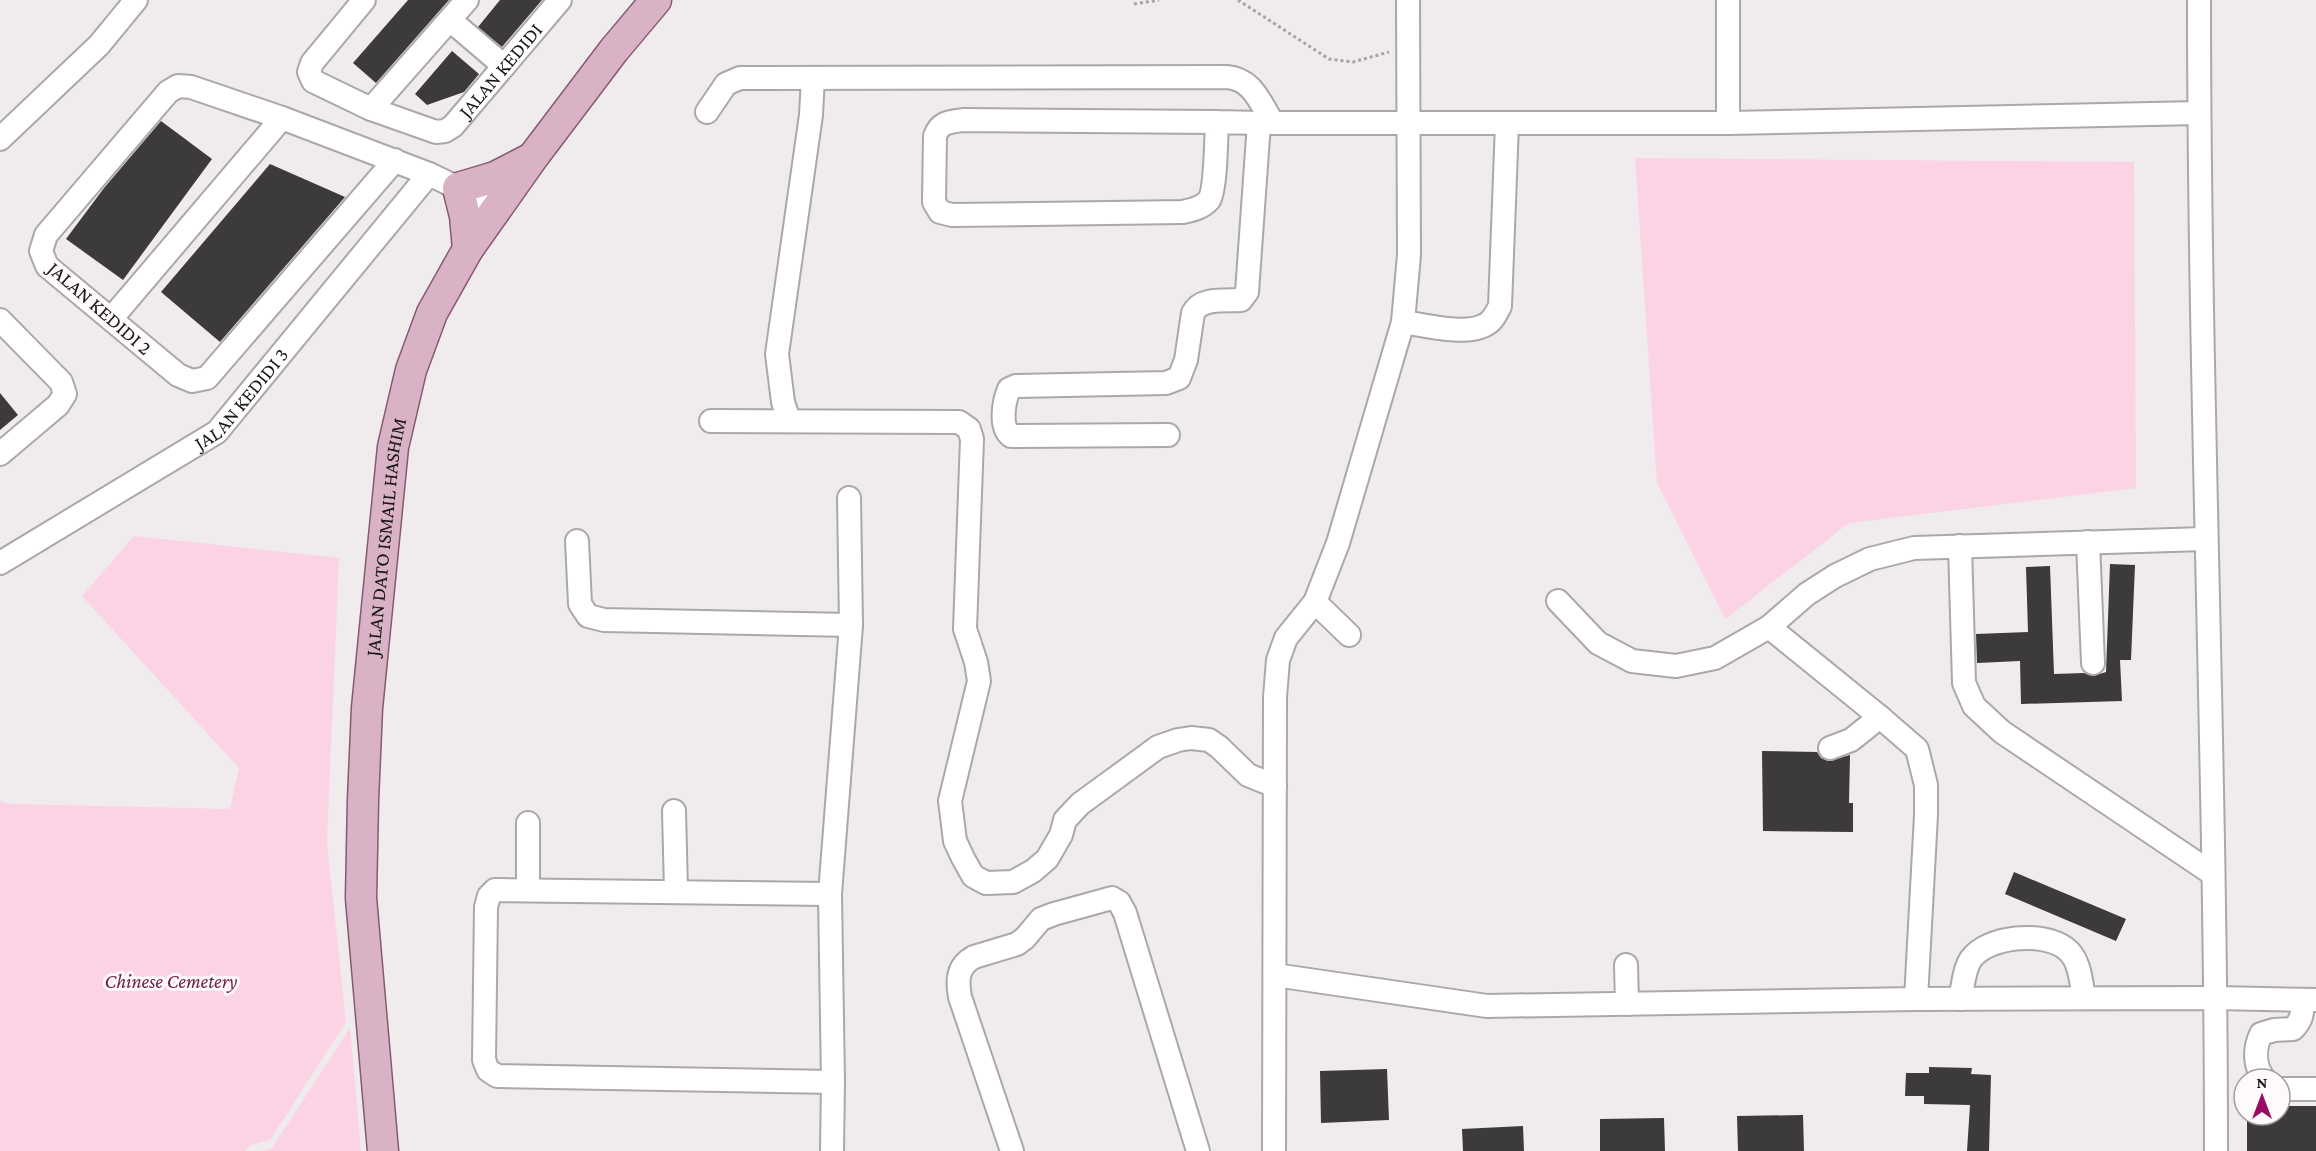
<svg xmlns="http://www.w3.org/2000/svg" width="2316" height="1151" viewBox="0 0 2316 1151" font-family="'Crimson Pro',serif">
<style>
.green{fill:#fbd3e4}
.building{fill:#3d3a3b}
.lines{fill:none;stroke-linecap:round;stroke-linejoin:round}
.minor-casing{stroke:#aca7a9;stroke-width:26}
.major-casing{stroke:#865a6f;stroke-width:33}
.path{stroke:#a7a3a5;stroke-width:3;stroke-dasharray:3 3;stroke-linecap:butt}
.minor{stroke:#fff;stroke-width:22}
.major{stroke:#dab2c5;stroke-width:30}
.labels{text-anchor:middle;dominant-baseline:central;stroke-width:6;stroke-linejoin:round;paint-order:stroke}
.street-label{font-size:20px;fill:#181617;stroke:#fef9fb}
.park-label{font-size:20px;font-style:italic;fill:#6e214b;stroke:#fef9fb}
</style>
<rect width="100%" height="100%" fill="#f0ebed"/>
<path class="green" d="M1635,158L2134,162L2136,488L1849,523L1725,619L1657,483Z
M134,536L339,558L327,842L346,1022L270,1140L250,1145L246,1151H0V801L11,804L230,809L239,768L82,596Z
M350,1028L361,1151H263L272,1148Z"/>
<path class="building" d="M408,0H449L376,83L353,63Z
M500,0H542L502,47L478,27Z
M452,51L479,74L464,92L427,105L415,94Z
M161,121L212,159L123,280L66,239L104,188Z
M270,164L345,197L220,342L161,292Z
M0,393L18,415L0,430Z
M2110,564L2135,565L2131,660H2120L2122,701L2021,704L2020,661L1977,663L1976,634L2028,632L2026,567L2050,566L2054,674L2084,673L2093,676L2106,672Z
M1762,751L1817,752L1821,758L1828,761L1850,755L1849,803H1853V832L1763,831Z
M2014,872L2126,919L2116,941L2005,894Z
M1929,1067L1972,1068L1971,1074L1991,1075L1989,1151H1967L1970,1105L1924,1104V1096H1905L1906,1073H1929Z
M1387,1069L1389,1120L1321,1123L1320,1071Z
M2280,1106H2316V1151H2247V1115H2280Z
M1803,1115L1804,1151H1738L1737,1116Z
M1664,1118L1665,1151H1600V1119Z
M1523,1126L1524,1151H1463L1462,1129Z"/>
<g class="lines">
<defs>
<g id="minor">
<path id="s1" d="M364,0L312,63L309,72L313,81L371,109L436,132L445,131L453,126L560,0"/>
<path d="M1728,0V123"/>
<path d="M2199,0C2199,384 2216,767 2216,1151"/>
<path d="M450,20L504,66"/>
<path d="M371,109L467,0"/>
<path d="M707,112L726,84L740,78L1227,77C1253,79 1260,103 1273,123"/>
<path d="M1217,122C1216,138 1216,189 1209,200C1202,208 1192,210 1183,212L952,215L940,212L934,202L935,136C940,122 949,122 964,120L1217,122L1259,123H1728L2199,113"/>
<path d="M0,139L99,45L136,0"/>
<path d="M395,160L207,378L192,381L178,375L47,266L41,251L46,235L168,92L178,86L191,87L282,118L429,174L458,188L494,212"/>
<path d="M111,319L282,118"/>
<path d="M0,320L61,382L65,394L58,405L0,454"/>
<path d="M1403,322C1425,325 1465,336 1485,325C1493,321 1496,314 1500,306L1507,124"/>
<path d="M711,421L959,422L969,429L972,439L965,629L976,662L979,681L950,801L955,841L963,858L973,876L986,883L1013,882L1033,871L1047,859L1061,835L1065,820L1080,804L1158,747L1178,740L1191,738L1209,740L1219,747L1248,775L1275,786"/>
<path d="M789,421L783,402L777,354L811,115L813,78"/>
<path d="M1168,435L1011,436C999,427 1004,401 1009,389L1016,386L1166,383L1179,378L1186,360L1193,313C1201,297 1225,301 1241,300L1247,292L1259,123"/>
<path d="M577,541L580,604L588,616L604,620L851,625"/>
<path d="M2088,542L2093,663"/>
<path d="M1960,546L1964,683L1974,706L2002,732L2213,874"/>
<path id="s2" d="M0,563L217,432L429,174"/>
<path d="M1558,601L1598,643L1632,661L1676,666L1715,658L1769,627L1807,594L1835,576L1870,559L1914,548L2205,539"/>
<path d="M1315,602L1349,635"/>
<path d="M1769,627L1880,717L1917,749L1926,785V815L1916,999"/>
<path d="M1830,748L1851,740L1880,717"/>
<path d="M674,811L676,891"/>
<path d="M528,823V889"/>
<path d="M830,894L495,890L489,896L486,907L484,1060L488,1070L497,1076L833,1082"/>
<path d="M1626,965L1627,1004"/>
<path d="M1275,975L1487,1006L1916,999L2216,998L2316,1000"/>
<path d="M1960,999C1963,987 1964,969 1971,959C1988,936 2042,931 2065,948C2080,958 2081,982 2084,998"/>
<path d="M2264,1079C2254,1066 2254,1049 2261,1034L2274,1030L2293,1029C2302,1020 2303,1013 2302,1000"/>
<path d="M2280,1089H2316"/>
<path d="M832,1151L833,1082L830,894L851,625L849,498"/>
<path d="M1012,1151L960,997C957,981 957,966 974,957L1017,944L1025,938L1041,919L1054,914L1112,898L1119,902L1125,913L1198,1151"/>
<path d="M1274,1151L1275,697L1278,660L1286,638L1315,602L1338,543L1403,322L1409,255L1408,0"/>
</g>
<g id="major">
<path d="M468,249L465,216L458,188L495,177L528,160"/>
<path id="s3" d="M383,1151L361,898L363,800L367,708L393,447L411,370L432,313L468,249L533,157L614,50L656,0"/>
</g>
</defs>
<use href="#minor" class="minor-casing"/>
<use href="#major" class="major-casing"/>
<path class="path" d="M1238,0L1329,59L1353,62L1389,52
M1134,4L1159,0"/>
<use href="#minor" class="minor"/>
<use href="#major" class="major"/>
</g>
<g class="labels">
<g class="street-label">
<text stroke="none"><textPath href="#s1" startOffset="326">JALAN KEDIDI</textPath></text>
<text transform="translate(100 308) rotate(41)">JALAN KEDIDI 2</text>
<text stroke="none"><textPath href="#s2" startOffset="294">JALAN KEDIDI 3</textPath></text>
<text stroke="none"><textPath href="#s3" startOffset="616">JALAN DATO ISMAIL HASHIM</textPath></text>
</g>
<g class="park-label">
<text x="171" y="981">Chinese Cemetery</text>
</g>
</g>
<g transform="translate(2262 1097)"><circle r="28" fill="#fef9fb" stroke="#a29ea0" stroke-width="1.5"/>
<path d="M0-4.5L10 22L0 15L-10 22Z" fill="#970d63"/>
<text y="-9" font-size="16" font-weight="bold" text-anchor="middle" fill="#181617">N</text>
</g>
</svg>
